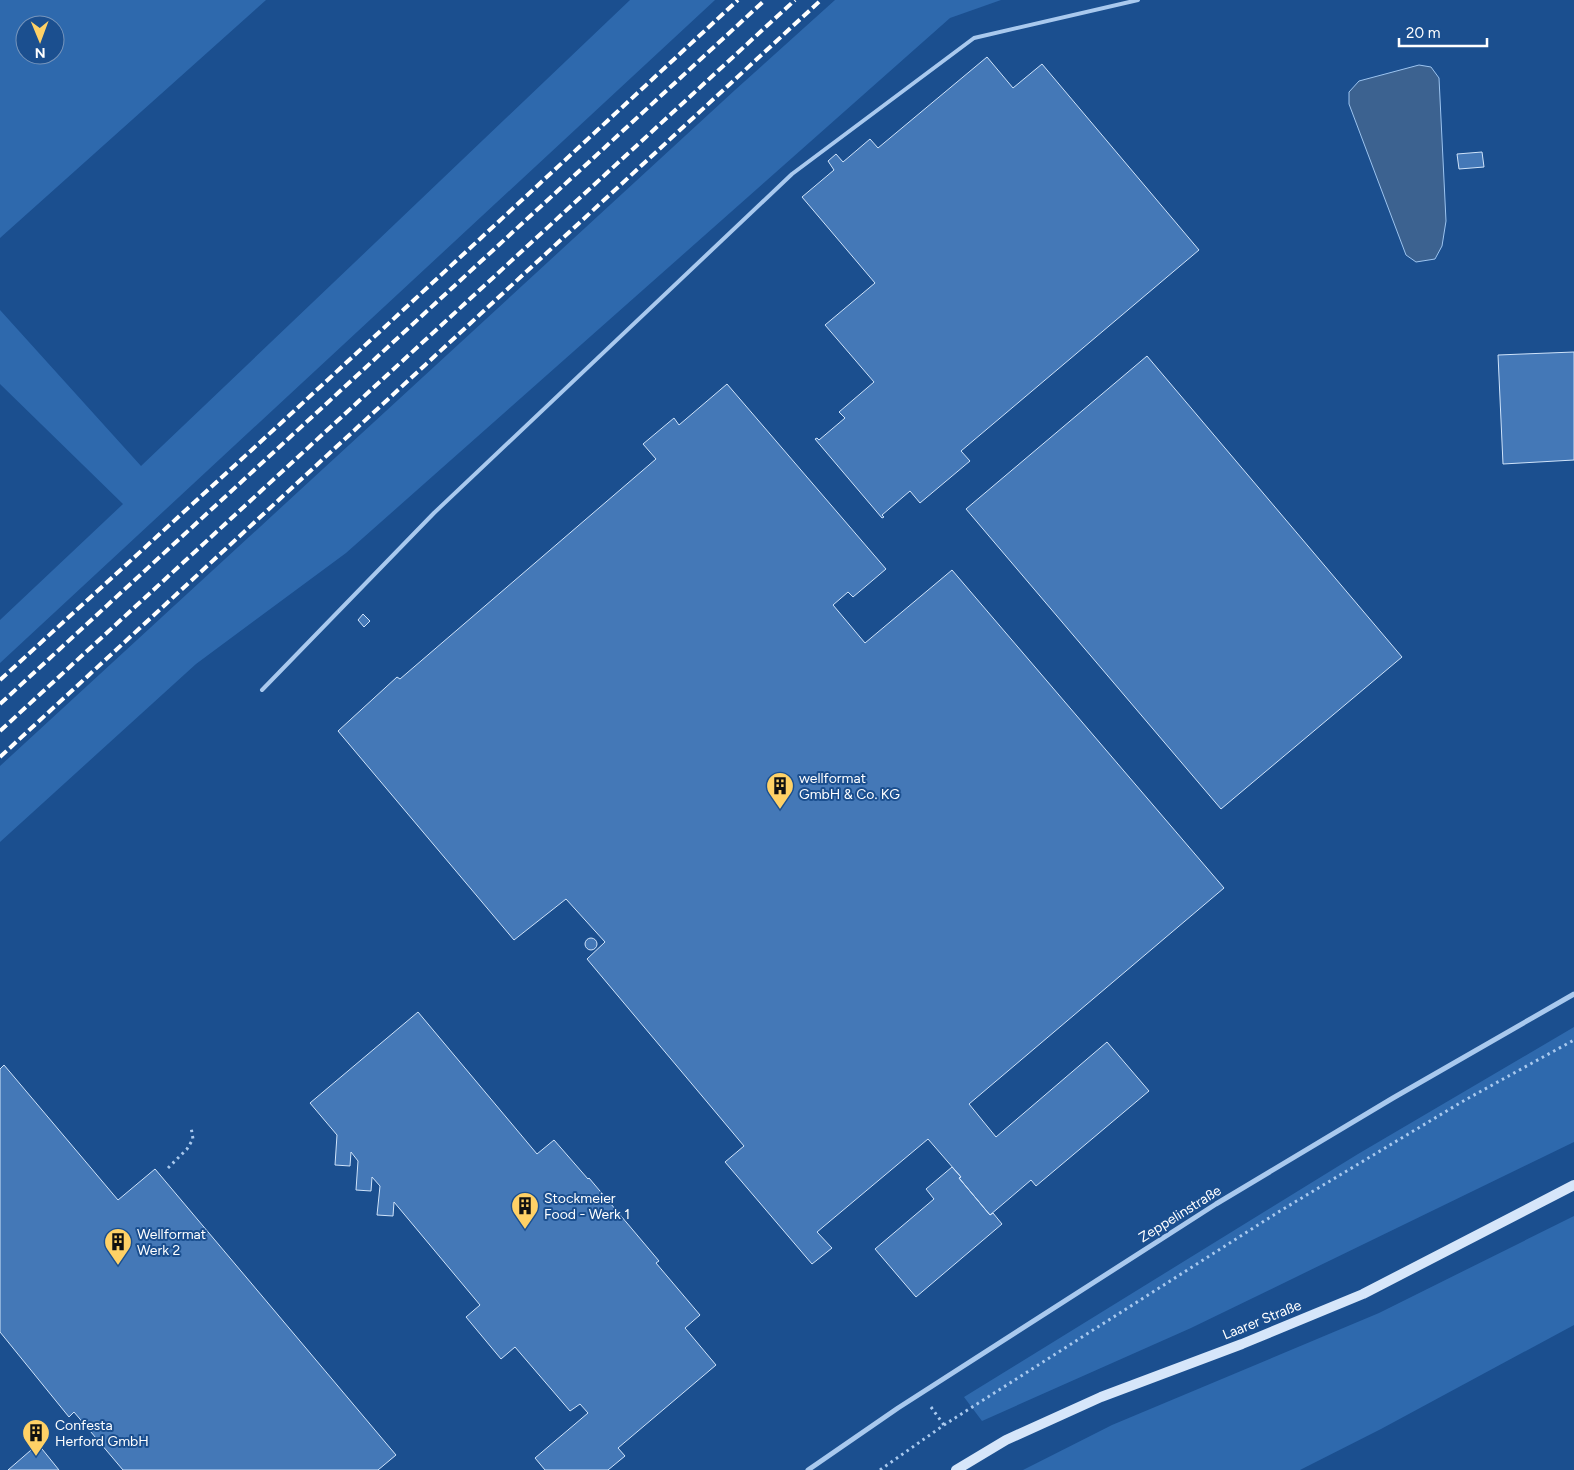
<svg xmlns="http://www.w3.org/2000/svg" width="1574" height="1470" viewBox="0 0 1574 1470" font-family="Figtree,sans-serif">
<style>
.green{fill:#2e69ad;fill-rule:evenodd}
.water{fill:#3c6290;stroke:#9cc4f0}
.building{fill:#4478b7;stroke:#cfe3fa}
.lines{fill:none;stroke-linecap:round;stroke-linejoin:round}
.path{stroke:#a9c9ee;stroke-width:3;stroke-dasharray:2.5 4;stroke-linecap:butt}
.lane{stroke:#a9c9ee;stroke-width:4}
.street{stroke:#a9c9ee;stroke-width:5}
.secondary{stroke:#d6e6fa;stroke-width:10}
.rail{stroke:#fff;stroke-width:4;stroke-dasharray:9 4;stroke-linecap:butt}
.labels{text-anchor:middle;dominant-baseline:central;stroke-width:4;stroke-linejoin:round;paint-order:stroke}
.poi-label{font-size:14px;fill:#fff;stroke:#1b4f8f;text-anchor:start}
.street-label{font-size:14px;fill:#fff;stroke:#1b4f8f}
</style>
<rect width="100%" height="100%" fill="#1b4f8f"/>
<path class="green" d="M0,0H266L0,238ZM25,25H55V55H25Z
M630,0H715L0,663V620L123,504L0,384V310L141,466Z
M835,0H1001L950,18L346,553L196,664L0,842V766L735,90Z
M1574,1027V1142L1191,1328L982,1421L964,1397L1358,1154Z
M1574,1216V1325L1381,1429L1300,1470H1023L1112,1425L1379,1313Z"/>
<path class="water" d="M1419,65L1431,67L1439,78L1446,221L1442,246L1435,259L1416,262L1406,255L1349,104V92L1359,81Z"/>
<path class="building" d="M987,57L1013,88L1042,64L1199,250L961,451L970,461L920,503L910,491L882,515L884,517L882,518L815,439L817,438L819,440L845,418L839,412L874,382L825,325L875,283L802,197L834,170L828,161L836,154L843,162L870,139L878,148Z
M1482,152L1484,167L1459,169L1457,154Z
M1574,352V460L1503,464L1498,355Z
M1147,356L1402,657L1221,809L966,509Z
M727,384L886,569L853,597L848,592L833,605L865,643L952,570L1224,888L969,1104L996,1137L1107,1042L1149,1091L1036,1186L1031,1180L990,1215L959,1178L961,1177L928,1139L817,1232L832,1248L812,1264L725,1162L744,1146L587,959L605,942L566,899L514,940L338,731L397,677L400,679L656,459L643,444L674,418L679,425Z
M363,614L370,621L364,627L358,620Z
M585 944a6 6 0 1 1 12 0a6 6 0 1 1-12 0Z
M418,1012L537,1154L554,1140L588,1179L589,1178L659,1261L656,1263L700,1315L685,1328L716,1365L618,1448L625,1456L608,1470H545L535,1458L588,1413L580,1404L570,1411L515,1347L501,1359L466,1317L480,1305L394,1202L393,1216L377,1215L380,1186L372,1177L371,1191L356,1190L358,1161L351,1152L350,1166L335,1165L337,1135L310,1103Z
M4,1065L118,1200L155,1169L396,1455L378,1470H123L74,1412L69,1417L0,1332V1069Z
M952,1167L961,1177L959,1178L990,1215L993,1213L1002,1224L916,1297L875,1249L934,1199L926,1189Z
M38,1444L59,1470H8Z"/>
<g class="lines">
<path class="path" d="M168,1168L187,1149L193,1139L191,1127
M931,1407L944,1425
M880,1470L944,1425L1280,1211L1465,1100L1574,1040"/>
<path class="lane" d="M262,690L434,513L792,174L974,38L1138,0"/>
<path class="street" d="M808,1470L898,1408L1216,1204L1393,1098L1574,994"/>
<path class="secondary" d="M956,1470L1006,1440L1101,1397L1242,1344L1363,1294L1574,1185"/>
<path class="rail" d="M0,680L280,424L738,0
M0,704L765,0
M0,731L795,0
M0,757L821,0"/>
</g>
<defs>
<symbol id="building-pin" viewBox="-11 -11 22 30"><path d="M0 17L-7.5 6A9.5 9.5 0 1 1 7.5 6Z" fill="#ffd166" stroke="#1b4f8f"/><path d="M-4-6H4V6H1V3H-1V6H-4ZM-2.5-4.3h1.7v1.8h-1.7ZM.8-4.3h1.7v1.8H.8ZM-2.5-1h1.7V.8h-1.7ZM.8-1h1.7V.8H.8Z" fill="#111"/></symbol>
</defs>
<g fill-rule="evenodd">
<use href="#building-pin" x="764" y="770" width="32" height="43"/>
<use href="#building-pin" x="509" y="1190" width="32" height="43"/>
<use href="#building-pin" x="102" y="1226" width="32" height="43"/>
<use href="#building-pin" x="20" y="1417" width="32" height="43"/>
</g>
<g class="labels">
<g class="poi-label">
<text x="799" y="778">wellformat<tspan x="799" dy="16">GmbH &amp; Co. KG</tspan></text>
<text x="544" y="1198">Stockmeier<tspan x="544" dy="16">Food - Werk 1</tspan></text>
<text x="137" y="1234">Wellformat<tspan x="137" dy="16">Werk 2</tspan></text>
<text x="55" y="1425">Confesta<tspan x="55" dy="16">Herford GmbH</tspan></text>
</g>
<g class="street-label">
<text transform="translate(1180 1214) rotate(-32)">Zeppelinstraße</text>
<text transform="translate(1262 1320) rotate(-22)">Laarer Straße</text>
</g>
</g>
<g transform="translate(40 40) rotate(179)"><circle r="24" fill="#1b4f8f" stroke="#7695bc"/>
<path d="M0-4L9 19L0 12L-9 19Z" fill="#ffd166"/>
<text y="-8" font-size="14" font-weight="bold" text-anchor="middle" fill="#ffffff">N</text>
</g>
<path d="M1399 38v8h88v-8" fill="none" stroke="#ffffff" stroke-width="2.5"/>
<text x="1406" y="38" font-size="15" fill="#ffffff" stroke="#1b4f8f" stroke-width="4" paint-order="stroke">20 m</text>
</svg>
